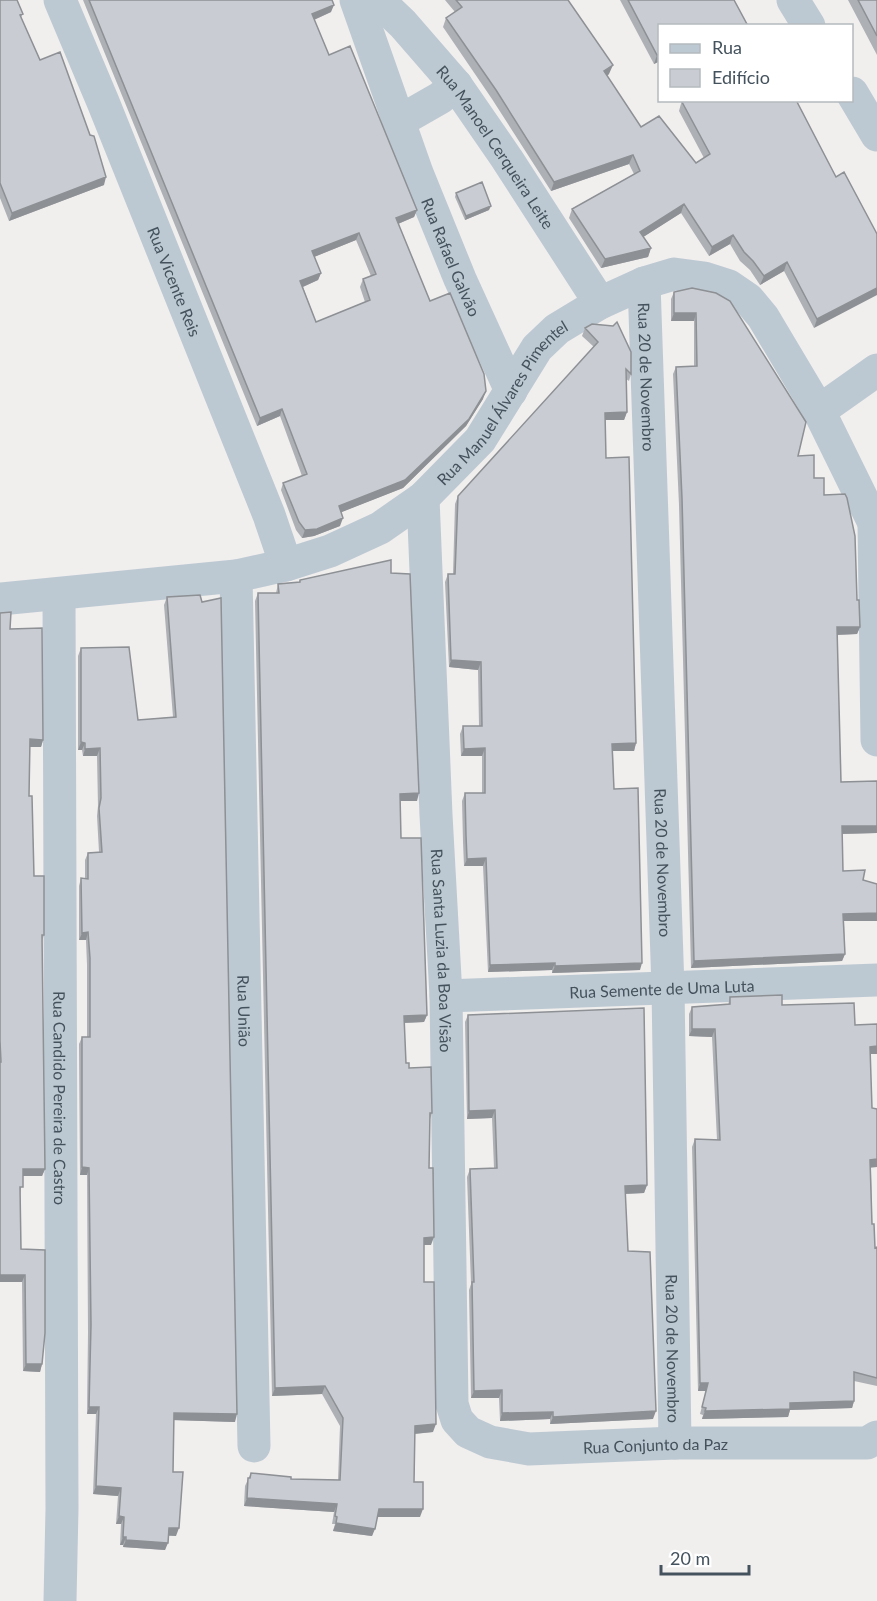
<svg xmlns="http://www.w3.org/2000/svg" width="877" height="1601" viewBox="0 0 877 1601" font-family="Lato,sans-serif">
<style>
.lines{fill:none;stroke-linecap:round;stroke-linejoin:round}
.minor{stroke:#bdc9d2;stroke-width:33}
.wall{fill:#adb0b5;fill-rule:evenodd}
.shaded-wall{fill:#8d9094}
.building{fill:#c9cdd3;stroke:#8d9094;stroke-width:1.5;fill-rule:evenodd}
.labels{text-anchor:middle;dominant-baseline:central;stroke-width:4.5;stroke-linejoin:round;paint-order:stroke}
.street-label{font-size:16px;fill:#44525d;stroke:#fff}
</style>
<rect width="100%" height="100%" fill="#f1eeee"/>
<g class="lines">
<g class="minor">
<path id="s1" d="M60,0L103,102L269,515L286,565"/>
<path id="s2" d="M356,0L417,173L460,279L511,391"/>
<path id="s3" d="M378,0L403,24L456,85L507,159L600,303"/>
<path d="M793,0L809,26"/>
<path d="M852,93L877,135"/>
<path d="M398,122L440,98L456,85"/>
<path id="s4" d="M644,283L668,988L675,1443"/>
<path d="M819,411L877,370"/>
<path id="s5" d="M423,498L436,815L446,996L452,1404L457,1420L468,1432L490,1442L529,1449L675,1443H867L877,1437"/>
<path d="M874,524L877,740"/>
<path id="s6" d="M236,576L254,1446"/>
<path id="s7" d="M59,594L62,1509L60,1601"/>
<path id="s8" d="M0,599L236,576L286,565L330,551L380,528L423,498L480,440L537,348L557,329L600,303L644,283L674,274L704,278L729,286L748,299L763,317L819,411L877,529"/>
<path id="s9" d="M446,996L877,980"/>
</g>
</g>
<path class="wall" d="M0,0L23,14L21,17L40,60L104,185L9,221L0,198Z
M83,0H332L331,12L314,20L329,55L417,210L414,217L398,224L430,301L483,399L466,426L403,488L341,512L340,526L314,536L302,538L296,530L281,490L283,483L302,476L280,416L257,426ZM356,240L371,276L363,279L360,287L365,302L316,322L303,287L318,280L321,273L314,257Z
M445,0H568L609,74L607,76L641,127L696,163L704,158L679,111L682,100H796L836,177L877,234L814,328L784,271L760,285L750,270L740,261L730,244L709,256L681,213L643,237L651,248L648,257L601,268L569,218L572,209L634,174L629,164L551,191L492,99L443,27L446,18L455,12Z
M620,0H734L660,26V61L654,64Z
M848,0H877V55Z
M456,193L489,210L465,220L455,197Z
M692,288L798,456L814,478L824,495L857,600L860,627L857,634L837,635L841,782L877,781V833L842,834L843,871L863,880L877,884V921H844L845,954L842,961L691,968L679,505L673,374L676,367L694,366V321H671V299L674,292Z
M585,328L631,374L629,381L626,379L627,412L624,420H605L606,458L636,743L634,751H613L614,789L640,970L552,973V970L488,972L483,866H464L463,842L462,801L465,793H482V756H461L460,734L463,726H479L478,670L449,667L445,582L448,574H453L455,504L458,496L594,347L582,336Z
M391,573L417,801H400L401,838L427,1015L424,1022L404,1023L406,1063L409,1068L432,1113L430,1119L429,1168L431,1245H424V1282L433,1432L415,1434L414,1482L420,1517H377L372,1536L333,1531L335,1524H332L334,1512L244,1506L245,1486L251,1473L291,1479L338,1480L340,1426L322,1394L272,1396L255,601L258,593H276L278,584L299,582L300,580Z
M167,597L235,1422L174,1420L173,1472L176,1536H168L165,1550L123,1547V1545H120L121,1524H116L118,1496L93,1494L96,1414H87L88,1332L87,1175H80L79,1044L82,1037H87V965L86,940H79V886L81,878L85,879V860L88,853L99,852L97,816L98,806L97,756H83L82,750H78V656L81,648L138,720L173,717L164,605Z
M0,613L10,629L43,740L41,747H30L29,796L34,876L44,935L42,941L45,1169L42,1176H23L20,1195L21,1249L42,1364L40,1372L23,1371L22,1282H0Z
M730,997L782,1005L855,1025L877,1024V1054H870L872,1108L877,1109V1167H871L872,1224L875,1248L877,1247V1386L854,1381V1401L852,1408L790,1410L788,1417L702,1419L703,1415L700,1414L706,1391H698L692,1147L695,1139L717,1140L712,1037L689,1036V1014L692,1007L728,1005Z
M468,1015L647,1185L644,1193L625,1194L628,1251L653,1419L550,1424V1419L500,1421L499,1398H471L469,1290L471,1284L467,1177L470,1169L494,1168L492,1118L467,1119L465,1022Z"/>
<path class="shaded-wall" d="M334,5L331,12L309,22L312,14Z
M660,54V61L654,64L657,55Z
M613,65L609,74L601,80L604,71Z
M633,155L629,164L551,191L554,182Z
M106,177L104,185L9,221L12,213Z
M684,204L681,213L637,241L640,232Z
M491,206L489,210L465,220L466,216Z
M417,210L414,217L393,226L396,218Z
M359,233L356,240L309,259L312,251Z
M733,235L730,244L709,256L712,247Z
M651,248L648,257L601,268L605,259Z
M787,262L784,271L760,285L764,276Z
M321,273L318,280L298,289L300,281Z
M877,288V295L814,328L817,319Z
M674,313H696L694,321H671Z
M486,391L483,399L466,426L403,488L337,514L339,506Z
M282,409L280,416L257,426L260,418Z
M627,412L624,420H603L605,413Z
M343,518L340,526L314,536L302,538L305,530Z
M837,627H860L857,634L834,635Z
M451,660L481,662L478,670L449,667Z
M30,739L43,740L41,747H27Z
M81,742L85,743L82,750H78Z
M636,743L634,751H610L612,744Z
M100,748L97,756H83L85,749Z
M485,748L482,756H461L464,749Z
M419,793L417,801H397L400,794Z
M842,826H877V833L839,834Z
M486,858L483,866H464L467,859Z
M877,913V921H841L843,914Z
M88,932L86,940H79L82,933Z
M845,954L842,961L691,968L694,961Z
M555,963L552,970L488,972L490,965Z
M642,963L640,970L552,973L555,966Z
M427,1015L424,1022L401,1023L404,1016Z
M692,1029H715L712,1037L689,1036Z
M877,1046V1054H867L870,1047Z
M495,1110L492,1118L467,1119L469,1111Z
M877,1159V1167L868,1168L870,1160Z
M82,1167L89,1168L87,1175H80Z
M23,1169H45L42,1176H21Z
M647,1185L644,1193L622,1194L625,1186Z
M434,1237L431,1245H421L424,1238Z
M0,1275H25L22,1282H0Z
M26,1364H42L40,1372L23,1371Z
M700,1383H708L706,1391H698Z
M325,1386L322,1394L272,1396L275,1388Z
M502,1390L499,1398H471L474,1391Z
M854,1401L852,1408L790,1410L788,1417L702,1419L705,1411L790,1403Z
M89,1407H99L96,1414H87Z
M656,1411L653,1419L550,1424L553,1417Z
M553,1412L550,1419L500,1421L502,1413Z
M174,1413L237,1414L235,1422L171,1420Z
M436,1424L433,1432L412,1434L415,1426Z
M96,1486L121,1488L118,1496L93,1494Z
M247,1498L337,1504L334,1512L244,1506Z
M379,1509H423L420,1517H376Z
M119,1516L124,1517L121,1524H116Z
M336,1523L375,1529L372,1536L333,1531Z
M169,1528H179L176,1536L166,1535Z
M123,1537H126L123,1545H120Z
M126,1540L168,1543L165,1550L123,1547Z"/>
<path class="building" d="M0,0H17L23,14L20,15L40,60L60,52L90,135L94,136L106,177L12,213L0,183Z
M89,0H332L334,5L312,14L329,55L350,46L417,210L396,218L430,301L450,293L484,374L486,391L469,419L405,480L339,506L343,518L317,529L305,530L299,522L283,483L307,474L282,409L260,418ZM359,233L376,274L363,279L370,300L316,322L300,281L321,273L312,251Z
M456,0H568L613,65L604,71L641,127L659,116L696,163L710,154L682,102L684,100H796L836,177L844,172L877,234V288L817,319L787,262L764,276L753,261L744,252L733,235L712,247L684,204L640,232L651,248L605,259L572,209L640,171L633,155L554,182L496,90L446,18L462,7Z
M628,0H734L748,26H660V54L657,55Z
M858,0H877V36Z
M482,182L491,206L466,216L456,193Z
M692,288L716,293L730,301L806,422L798,456L814,455V478H824V495L845,494L847,498L855,536L857,600H859L860,627H837L841,782L877,781V826H842L843,871L865,870L863,880L877,884V913L843,914L845,954L694,961L682,498L676,367L697,366L696,313H674V292Z
M617,322L631,352V374L626,369L627,412L605,413L606,458L629,457L636,743L612,744L614,789L638,788L642,963L555,966V963L490,965L486,858L467,859L466,835L465,793H485V748L464,749L463,726H482L481,662L451,660L448,574H455L458,496L598,342L585,328L592,324L613,326Z
M391,560V573L410,574L419,793L400,794L401,838H421L427,1015L404,1016L406,1063H409V1068L431,1067L432,1113H430L429,1168H433L434,1237L424,1238V1282H434L436,1424L415,1426L414,1482H423V1509H379L375,1529L336,1523L337,1517L335,1516L337,1504L247,1498L248,1478H250L251,1473L291,1477V1479L340,1480L343,1418L325,1386L275,1388L258,593H279L278,584L300,582V580Z
M200,595L202,602L221,598L237,1414L174,1413L173,1472H183L179,1528H169L168,1543L126,1540V1537H123L124,1517L119,1516L121,1488L96,1486L99,1407H89L91,1325L89,1168L82,1167V1037H90V958L88,932L82,933L81,878L88,879V853L102,852L99,808L101,798L100,748L85,749V743L81,742V648L129,647L138,720L176,717L167,597Z
M11,612L10,629L42,628L43,740L30,739L29,796H32L34,876H44V935H42L45,1169H23V1187H20L21,1249L45,1250V1333L42,1364H26L25,1275H0V1062H1L0,1041V613Z
M782,995V1005L854,1003L855,1025L877,1024V1046L870,1047L872,1108L877,1109V1159L870,1160L872,1224H874L875,1248L877,1247V1378L854,1372V1401L790,1403V1409L705,1411L706,1408L702,1407L708,1383H700L695,1139L720,1140L719,1116L715,1029H692V1007L730,1004V997Z
M644,1008L647,1185L625,1186L628,1251L650,1252L656,1411L553,1417V1412L502,1413V1390L474,1391L472,1282H474L470,1169L497,1168L495,1110L469,1111L468,1015Z"/>
<g class="labels">
<g class="street-label">
<text stroke="none"><textPath href="#s3" startOffset="189">Rua Manoel Cerqueira Leite</textPath></text>
<text stroke="none"><textPath href="#s2" startOffset="274">Rua Rafael Galvão</textPath></text>
<text stroke="none"><textPath href="#s1" startOffset="304">Rua Vicente Reis</textPath></text>
<text stroke="none"><textPath href="#s4" startOffset="94">Rua 20 de Novembro</textPath></text>
<text stroke="none"><textPath href="#s8" startOffset="567">Rua Manuel Álvares Pimentel</textPath></text>
<text stroke="none"><textPath href="#s4" startOffset="580">Rua 20 de Novembro</textPath></text>
<text stroke="none"><textPath href="#s5" startOffset="453">Rua Santa Luzia da Boa Visão</textPath></text>
<text stroke="none"><textPath href="#s9" startOffset="216">Rua Semente de Uma Luta</textPath></text>
<text stroke="none"><textPath href="#s6" startOffset="435">Rua União</textPath></text>
<text stroke="none"><textPath href="#s7" startOffset="504">Rua Candido Pereira de Castro</textPath></text>
<text stroke="none"><textPath href="#s4" startOffset="1066">Rua 20 de Novembro</textPath></text>
<text stroke="none"><textPath href="#s5" startOffset="1130">Rua Conjunto da Paz</textPath></text>
</g>
</g>
<rect x="658" y="24" width="195" height="78" fill="#ffffff" stroke="#b4babe" stroke-width="1.5"/>
<rect x="670" y="44" width="30" height="9" fill="#bdc9d2" stroke="#b4babe" stroke-width="1.5"/>
<text x="712" y="54" font-size="18" fill="#44525d">Rua</text>
<rect x="670" y="69" width="30" height="18" fill="#c9cdd3" stroke="#b4babe" stroke-width="1.5"/>
<text x="712" y="84" font-size="18" fill="#44525d">Edifício</text>
<path d="M661 1565v9h88v-9" fill="none" stroke="#44525d" stroke-width="3"/>
<text x="670" y="1565" font-size="18" fill="#44525d" stroke="#ffffff" stroke-width="4.5" paint-order="stroke">20 m</text>
</svg>
